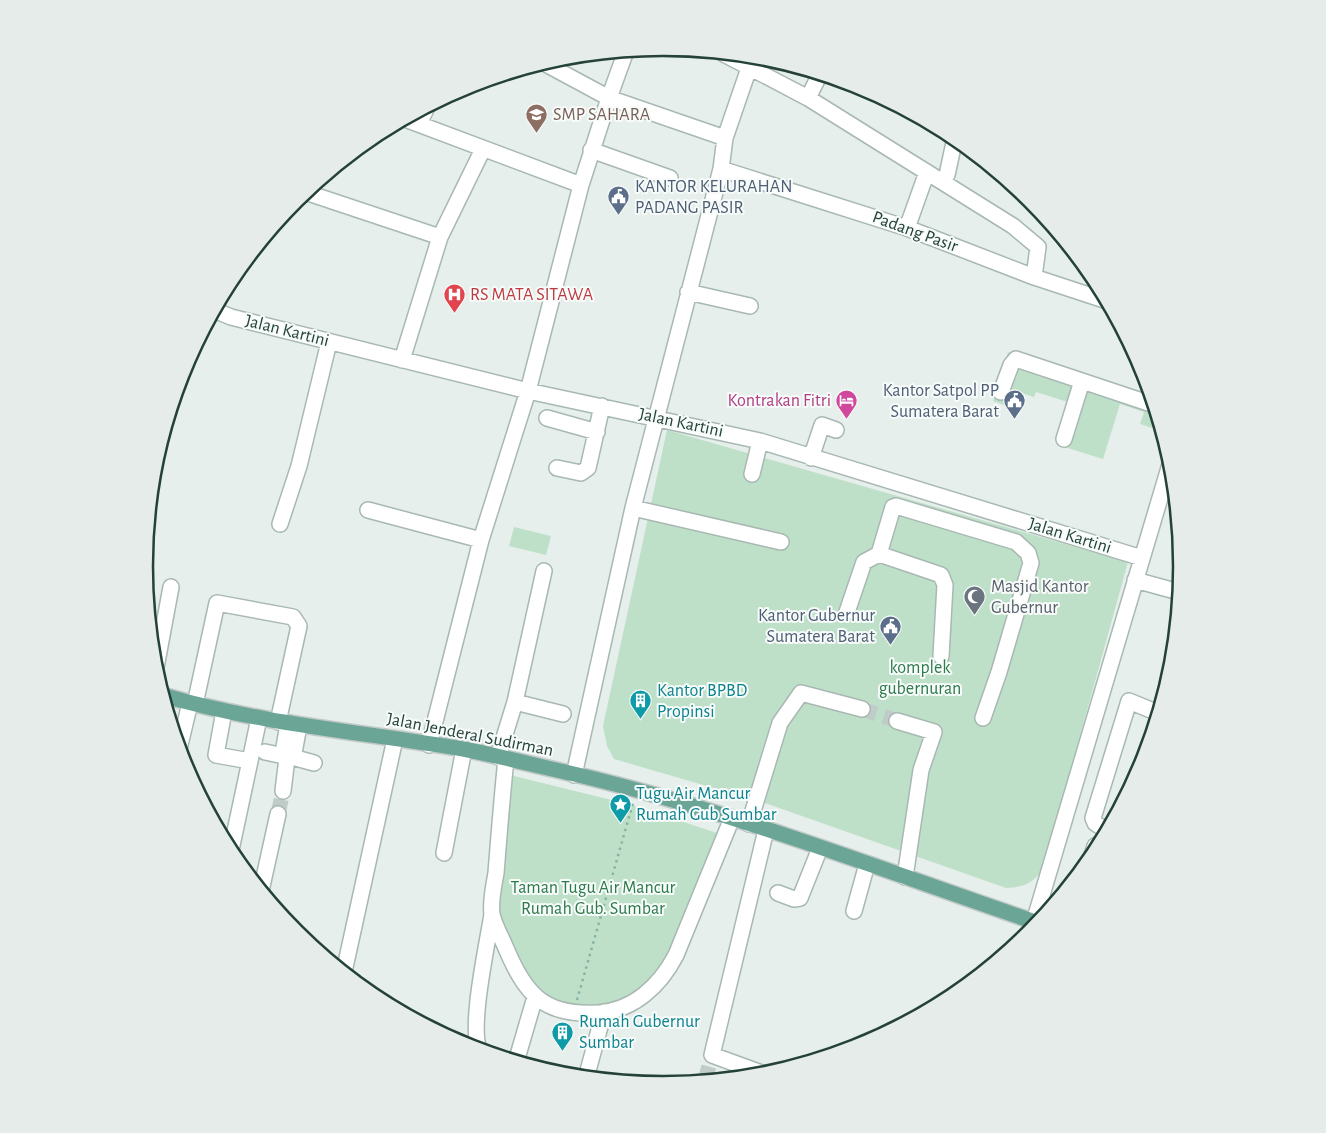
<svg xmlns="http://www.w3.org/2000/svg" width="1326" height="1133" viewBox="0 0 1326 1133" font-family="'Alegreya Sans',sans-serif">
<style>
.green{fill:#bfe0c8}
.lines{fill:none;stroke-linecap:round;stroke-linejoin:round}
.minor-tunnel{stroke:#bfccc8;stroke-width:15;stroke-dasharray:15 8;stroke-linecap:butt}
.minor-casing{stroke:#a8b8b2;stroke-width:18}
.major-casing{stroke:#c2cac8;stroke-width:18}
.path{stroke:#86b3a5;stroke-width:2.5;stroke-dasharray:2.5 4;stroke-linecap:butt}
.minor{stroke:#fff;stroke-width:15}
.major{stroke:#6aa596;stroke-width:15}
.labels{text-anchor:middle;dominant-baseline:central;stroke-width:4;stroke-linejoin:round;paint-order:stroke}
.education-label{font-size:18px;fill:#785e54;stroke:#f7fbf9;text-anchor:start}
.service-label{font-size:18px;fill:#4e5e75;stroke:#f7fbf9;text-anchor:end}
.street-label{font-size:18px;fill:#24423a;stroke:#f7fbf9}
.health-label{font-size:18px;fill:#be3a42;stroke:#f7fbf9;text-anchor:start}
.hotel-label{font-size:18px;fill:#b23c85;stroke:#f7fbf9;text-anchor:end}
.worship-label{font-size:18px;fill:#5b616d;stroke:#f7fbf9;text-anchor:start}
.park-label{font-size:18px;fill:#2d7a4b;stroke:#f7fbf9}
.culture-label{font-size:18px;fill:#0d838f;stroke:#f7fbf9;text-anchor:start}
.rim{fill:none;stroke:#24423a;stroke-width:2.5}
</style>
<rect width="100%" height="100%" fill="#e6efeb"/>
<path class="green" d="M1008,352L1151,397L1162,431L1140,424L1144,412L1120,404L1103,459L1058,445L1071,403L1036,392L1034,397L1009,389L1004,405L993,401Z
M667,430L1128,562L1043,870C1031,884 1024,887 1006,888L765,803L614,759L607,746L603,726Z
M514,527L551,536L546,555L509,546Z
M506,774L632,805L726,836L672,966L605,1019L531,1005L492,920Z"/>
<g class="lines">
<path class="minor-tunnel" d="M862,709L897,721
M278,814L283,791
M705,1081L712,1055"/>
<defs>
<path id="minor" d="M626,51L609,98L725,138
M724,54L808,98L1013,226L1038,247L1034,277
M808,98L820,74
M405,119L581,185
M419,124L427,107
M591,150L670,178
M721,169L907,228L1034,277L1107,301
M947,175L955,138
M305,192L440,237
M907,228L927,172
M688,292L750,306
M214,310L231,317L528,391L760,441L1142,558
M402,360L440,237L483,149
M1001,392L1011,365L1016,359L1082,381
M547,418L597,432
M1064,439L1082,381L1154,405
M811,458L822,425L836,430
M557,468L581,473L588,468L602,406
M752,474L760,441
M633,508L781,542
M368,510L481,540
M280,524L299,466L329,342
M879,554L893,507L896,506L1016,542L1028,553L1031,563L999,672L983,718
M1135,580L1179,592
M847,612L864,562L879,554L941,575L945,585L941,656
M155,673L171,587
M515,702L563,714
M195,704L217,603L293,617L299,626L278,722
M224,711L216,755L250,761L259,718
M897,721L934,732L921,770L905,877
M429,745L481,540L528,391L581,185L609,98L544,63
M179,749L190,703
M265,752L284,756
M292,757L314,763
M498,757L515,702L544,571
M287,758L292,757L294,753L299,726
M506,759C502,797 499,835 496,873C494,885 490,902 492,914C494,925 501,936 505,946C525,993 542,1016 597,1013C633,1011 660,986 676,955L732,818
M574,775L633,508L721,169L725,138L749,68
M283,791L287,758L283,753L288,724
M749,824L780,723L801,693L862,709
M766,830L712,1055L767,1075
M1107,831L1095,823L1093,818L1129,701L1158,713
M231,850L250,761
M444,853L464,749
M1090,861L1095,846L1101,843
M261,891L278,814
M778,893L794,899L800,898L820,848
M854,911L867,864
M1031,932L1171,461
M344,972L395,739
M480,1051C468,1030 488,941 492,914
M516,1062L535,997
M586,1078L604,1012"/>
<path id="major" d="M162,695C261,724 362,732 463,749C500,756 537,766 574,774C732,811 885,871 1038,923"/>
</defs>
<use href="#minor" class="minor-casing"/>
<use href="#major" class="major-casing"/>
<path class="path" d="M577,1000L633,803"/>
<use href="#minor" class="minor"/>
<use href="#major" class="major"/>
</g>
<defs>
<symbol id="school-pin" viewBox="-11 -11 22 30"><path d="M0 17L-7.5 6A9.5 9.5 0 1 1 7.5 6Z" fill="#8d6e63" stroke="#f7fbf9"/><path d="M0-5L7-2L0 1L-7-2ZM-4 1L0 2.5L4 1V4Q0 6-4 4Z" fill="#fff"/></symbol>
<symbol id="civic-pin" viewBox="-11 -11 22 30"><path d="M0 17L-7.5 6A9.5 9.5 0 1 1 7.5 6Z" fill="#5c6f8a" stroke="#f7fbf9"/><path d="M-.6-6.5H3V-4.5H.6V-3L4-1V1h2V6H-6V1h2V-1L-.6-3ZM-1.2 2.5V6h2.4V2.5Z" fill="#fff"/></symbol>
<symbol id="hospital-pin" viewBox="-11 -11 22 30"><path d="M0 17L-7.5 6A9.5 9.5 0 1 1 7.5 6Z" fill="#e0444e" stroke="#f7fbf9"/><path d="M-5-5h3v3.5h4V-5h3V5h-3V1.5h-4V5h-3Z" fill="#fff"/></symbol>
<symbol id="hotel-pin" viewBox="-11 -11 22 30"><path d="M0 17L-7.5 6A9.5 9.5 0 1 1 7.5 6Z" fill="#d1479c" stroke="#f7fbf9"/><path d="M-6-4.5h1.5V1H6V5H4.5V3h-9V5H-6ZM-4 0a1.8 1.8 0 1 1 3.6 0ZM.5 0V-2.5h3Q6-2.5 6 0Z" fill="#fff"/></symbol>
<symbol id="mosque-pin" viewBox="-11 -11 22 30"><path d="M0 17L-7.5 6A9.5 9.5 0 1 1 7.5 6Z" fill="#6b7280" stroke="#f7fbf9"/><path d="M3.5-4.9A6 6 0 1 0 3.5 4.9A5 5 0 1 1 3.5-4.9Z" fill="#fff"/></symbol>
<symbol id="building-pin" viewBox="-11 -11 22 30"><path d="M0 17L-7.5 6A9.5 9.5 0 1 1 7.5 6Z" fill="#0f9aa8" stroke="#f7fbf9"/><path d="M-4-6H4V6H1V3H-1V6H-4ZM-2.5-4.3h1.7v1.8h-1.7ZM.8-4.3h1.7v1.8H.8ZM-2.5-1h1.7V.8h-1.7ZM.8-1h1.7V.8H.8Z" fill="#fff"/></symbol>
<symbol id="sight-pin" viewBox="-11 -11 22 30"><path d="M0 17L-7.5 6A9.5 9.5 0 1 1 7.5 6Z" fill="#0f9aa8" stroke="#f7fbf9"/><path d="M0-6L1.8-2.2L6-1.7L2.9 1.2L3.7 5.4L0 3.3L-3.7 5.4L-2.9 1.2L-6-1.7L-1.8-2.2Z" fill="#fff"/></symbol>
</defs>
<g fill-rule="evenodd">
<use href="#school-pin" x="524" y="102" width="25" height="34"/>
<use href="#civic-pin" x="606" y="184" width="25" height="34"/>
<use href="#hospital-pin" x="442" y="282" width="25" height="34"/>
<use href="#hotel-pin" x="834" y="388" width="25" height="34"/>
<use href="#civic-pin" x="1002" y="388" width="25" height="34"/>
<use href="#mosque-pin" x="962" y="584" width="25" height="34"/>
<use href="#civic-pin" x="878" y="614" width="25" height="34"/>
<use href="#building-pin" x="628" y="688" width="25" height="34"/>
<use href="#sight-pin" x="608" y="792" width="25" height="34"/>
<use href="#building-pin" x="550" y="1020" width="25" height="34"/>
</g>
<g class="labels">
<g class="education-label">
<text x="553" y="115">SMP SAHARA</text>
</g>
<g class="service-label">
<text x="635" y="187" text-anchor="start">KANTOR KELURAHAN<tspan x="635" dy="21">PADANG PASIR</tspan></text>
<text x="999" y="391">Kantor Satpol PP<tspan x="999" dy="21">Sumatera Barat</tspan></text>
<text x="875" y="616">Kantor Gubernur<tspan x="875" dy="21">Sumatera Barat</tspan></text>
</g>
<g class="street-label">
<text transform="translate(915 232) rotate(20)">Padang Pasir</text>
<text transform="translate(287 331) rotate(14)">Jalan Kartini</text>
<text transform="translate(681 423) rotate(12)">Jalan Kartini</text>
<text transform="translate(1070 536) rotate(17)">Jalan Kartini</text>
<text transform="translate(470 735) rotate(11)">Jalan Jenderal Sudirman</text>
</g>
<g class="health-label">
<text x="470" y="295">RS MATA SITAWA</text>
</g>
<g class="hotel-label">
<text x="831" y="401">Kontrakan Fitri</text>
</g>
<g class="worship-label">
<text x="991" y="587">Masjid Kantor<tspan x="991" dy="21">Gubernur</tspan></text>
</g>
<g class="park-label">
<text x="920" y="668">komplek<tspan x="920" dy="21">gubernuran</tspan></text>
<text x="593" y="888">Taman Tugu Air Mancur<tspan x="593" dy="21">Rumah Gub. Sumbar</tspan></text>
</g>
<g class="culture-label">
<text x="657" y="691">Kantor BPBD<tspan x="657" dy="21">Propinsi</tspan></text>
<text x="636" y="794">Tugu Air Mancur<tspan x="636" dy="21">Rumah Gub Sumbar</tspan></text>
<text x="579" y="1022">Rumah Gubernur<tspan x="579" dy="21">Sumbar</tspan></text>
</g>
</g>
<path d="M0 0H1326V1133H0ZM153 566a510 510 0 1 1 1020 0a510 510 0 1 1-1020 0Z" fill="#e6ecea" fill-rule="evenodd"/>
<path class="rim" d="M153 566a510 510 0 1 1 1020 0a510 510 0 1 1-1020 0Z"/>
</svg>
